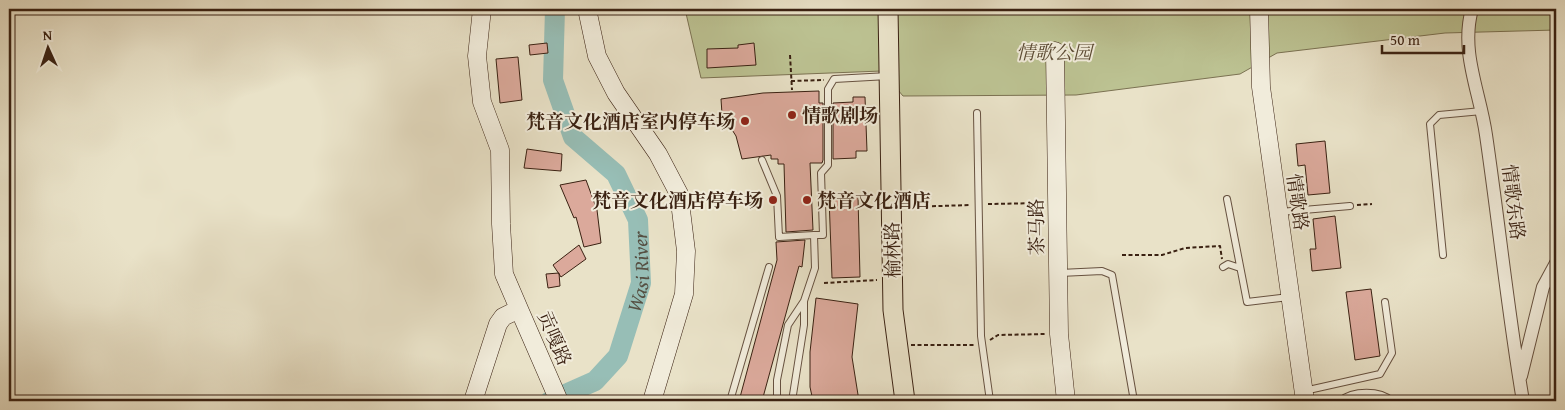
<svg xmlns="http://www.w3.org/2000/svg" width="1565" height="410" viewBox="0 0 1565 410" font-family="'Gentium Book Plus','Noto Serif SC',serif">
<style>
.green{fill:#bcc292;stroke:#7b7252}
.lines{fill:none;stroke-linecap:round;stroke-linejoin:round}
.river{stroke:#97beb6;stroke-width:20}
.building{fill:#dba99b;stroke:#3a2112}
.lane-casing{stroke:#665140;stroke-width:8}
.street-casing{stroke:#665140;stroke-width:14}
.secondary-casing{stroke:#3a2112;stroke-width:19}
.primary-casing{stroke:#3a2112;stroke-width:21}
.path{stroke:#3a2112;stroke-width:2;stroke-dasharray:4 2.5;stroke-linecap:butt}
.lane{stroke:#f1ecdb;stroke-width:6}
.street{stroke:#f1ecdb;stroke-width:12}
.secondary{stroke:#f1ecdb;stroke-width:18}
.primary{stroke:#e9e2c8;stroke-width:19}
.poi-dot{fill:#8f2418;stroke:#f1ecdb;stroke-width:2}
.labels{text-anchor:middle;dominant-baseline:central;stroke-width:4;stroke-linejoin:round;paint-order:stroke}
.park-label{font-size:19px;font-style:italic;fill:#5a4932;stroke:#f1ecdb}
.poi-label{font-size:19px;font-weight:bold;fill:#3a2112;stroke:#f1ecdb;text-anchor:start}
.street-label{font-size:19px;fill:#3a2112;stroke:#f1ecdb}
.water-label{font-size:20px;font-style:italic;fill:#565043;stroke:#f1ecdb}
</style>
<rect width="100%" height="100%" fill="#e9e2c8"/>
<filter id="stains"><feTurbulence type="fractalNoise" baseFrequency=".004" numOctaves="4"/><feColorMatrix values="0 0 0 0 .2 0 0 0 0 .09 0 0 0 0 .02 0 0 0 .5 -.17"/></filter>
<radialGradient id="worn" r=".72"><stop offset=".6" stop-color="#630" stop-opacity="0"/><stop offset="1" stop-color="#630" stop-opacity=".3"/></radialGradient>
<path class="green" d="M685,9H1556V30L1445,33L1277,53L1240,74L1076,95L903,96L882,71L701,78Z"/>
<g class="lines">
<path class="river" id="s1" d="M550,401L595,381L618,356L641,283L638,220L616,174L573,137L553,80L555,9"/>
</g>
<path class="building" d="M547,43L548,53L530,55L529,45Z
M754,43L756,65L707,68V49L738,48V45Z
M518,57L522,100L500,103L496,59Z
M819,91V103H823V160L822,163H810L813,230L786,232L784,164H778V159H771V155L742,159L736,136L722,114L721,99L763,93Z
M853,97H865L867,151H856V158L833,159V103L853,102Z
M1325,141L1330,193L1308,195L1305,165L1298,166L1296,144Z
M527,149L562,154L561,171L524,168Z
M586,180L597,210L601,243L584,247L576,217L574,218L560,185Z
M829,197H858L860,277L832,278Z
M1335,216L1341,268L1312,271L1310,249H1316L1313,219Z
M805,240L802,267L799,266L762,401H739L777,260L776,242Z
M579,245L586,259L561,277L553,265Z
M559,273L560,286L548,288L546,274Z
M1371,289L1380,356L1355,360L1346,292Z
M816,298L858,304L852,357L859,401H813L810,387V352Z"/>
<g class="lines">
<defs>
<path id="lane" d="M977,113L981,336L990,401
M762,160L777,196L779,237L814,235
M1227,199L1247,302L1289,297
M1280,212L1350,206
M1443,255L1430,124L1439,115L1482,111
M1223,267L1228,264L1240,268
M1060,273L1102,271L1112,275L1134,401
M1304,391L1380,374L1392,353L1385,302
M730,401L769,267
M777,401V380L788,325L804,301
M792,401L804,325V301L815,268L814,235H823L821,173L828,165V89L834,79L888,76
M1340,401C1353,390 1380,390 1392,401"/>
<path id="street" d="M1472,9C1460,52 1480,92 1486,135C1499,224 1508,313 1523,401
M1521,376L1543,287L1556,263"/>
<path id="secondary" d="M482,9L477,56L482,102L500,150L501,224L504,274L519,309
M587,9L597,56L616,93L658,154L679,194L686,251L684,294L652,401
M1259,9L1261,87L1305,401
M1055,51L1059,334L1066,401
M473,401L498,324L503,317L519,309L559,401"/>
<path id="primary" d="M888,9L893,310L905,401"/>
</defs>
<use href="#lane" class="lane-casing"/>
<use href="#street" class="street-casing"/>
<use href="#secondary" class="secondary-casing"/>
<use href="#primary" class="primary-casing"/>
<path class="path" d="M790,55L792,90
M791,81L824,80
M988,204L1043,203
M1357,205L1372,204
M906,207L971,205
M1122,255H1162L1185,248L1220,246L1222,259
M824,283L877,280
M990,340L998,335L1046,334
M911,345H974"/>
<use href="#lane" class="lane"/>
<use href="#street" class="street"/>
<use href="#secondary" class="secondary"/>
<use href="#primary" class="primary"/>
</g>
<g class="poi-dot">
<circle cx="792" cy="115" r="5"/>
<circle cx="745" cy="121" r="5"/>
<circle cx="773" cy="200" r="5"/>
<circle cx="807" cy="200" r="5"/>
</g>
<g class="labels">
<g class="park-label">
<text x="1054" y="52">情歌公园</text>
</g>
<g class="poi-label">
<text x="802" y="115">情歌剧场</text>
<text x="735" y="121" text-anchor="end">梵音文化酒店室内停车场</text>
<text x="763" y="200" text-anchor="end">梵音文化酒店停车场</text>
<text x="817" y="200">梵音文化酒店</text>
</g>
<g class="street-label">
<text transform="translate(1298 202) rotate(82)">情歌路</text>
<text transform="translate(1514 202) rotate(83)">情歌东路</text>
<text transform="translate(1036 227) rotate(-91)">茶马路</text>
<text transform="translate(892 250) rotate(-91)">榆林路</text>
<text transform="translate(555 338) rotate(67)">贡嘎路</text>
</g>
<g class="water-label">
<text stroke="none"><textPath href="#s1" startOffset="171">Wasi River</textPath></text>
</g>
</g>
<rect width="1565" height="410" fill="none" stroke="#e9e2c8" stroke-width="30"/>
<rect x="10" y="10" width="1545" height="390" fill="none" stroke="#3a2112" stroke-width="2.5"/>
<rect x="15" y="15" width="1535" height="380" fill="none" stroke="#3a2112"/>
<g transform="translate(48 48) rotate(357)" stroke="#f1ecdb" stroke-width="4" paint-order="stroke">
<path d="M0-4L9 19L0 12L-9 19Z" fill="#3a2112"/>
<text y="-8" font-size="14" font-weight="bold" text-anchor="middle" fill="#3a2112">N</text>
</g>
<path d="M1382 45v8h82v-8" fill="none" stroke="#3a2112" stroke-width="2.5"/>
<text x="1390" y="45" font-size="15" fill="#3a2112" stroke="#f1ecdb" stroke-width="4" paint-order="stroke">50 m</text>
<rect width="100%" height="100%" filter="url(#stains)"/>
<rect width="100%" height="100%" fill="url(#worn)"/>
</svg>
